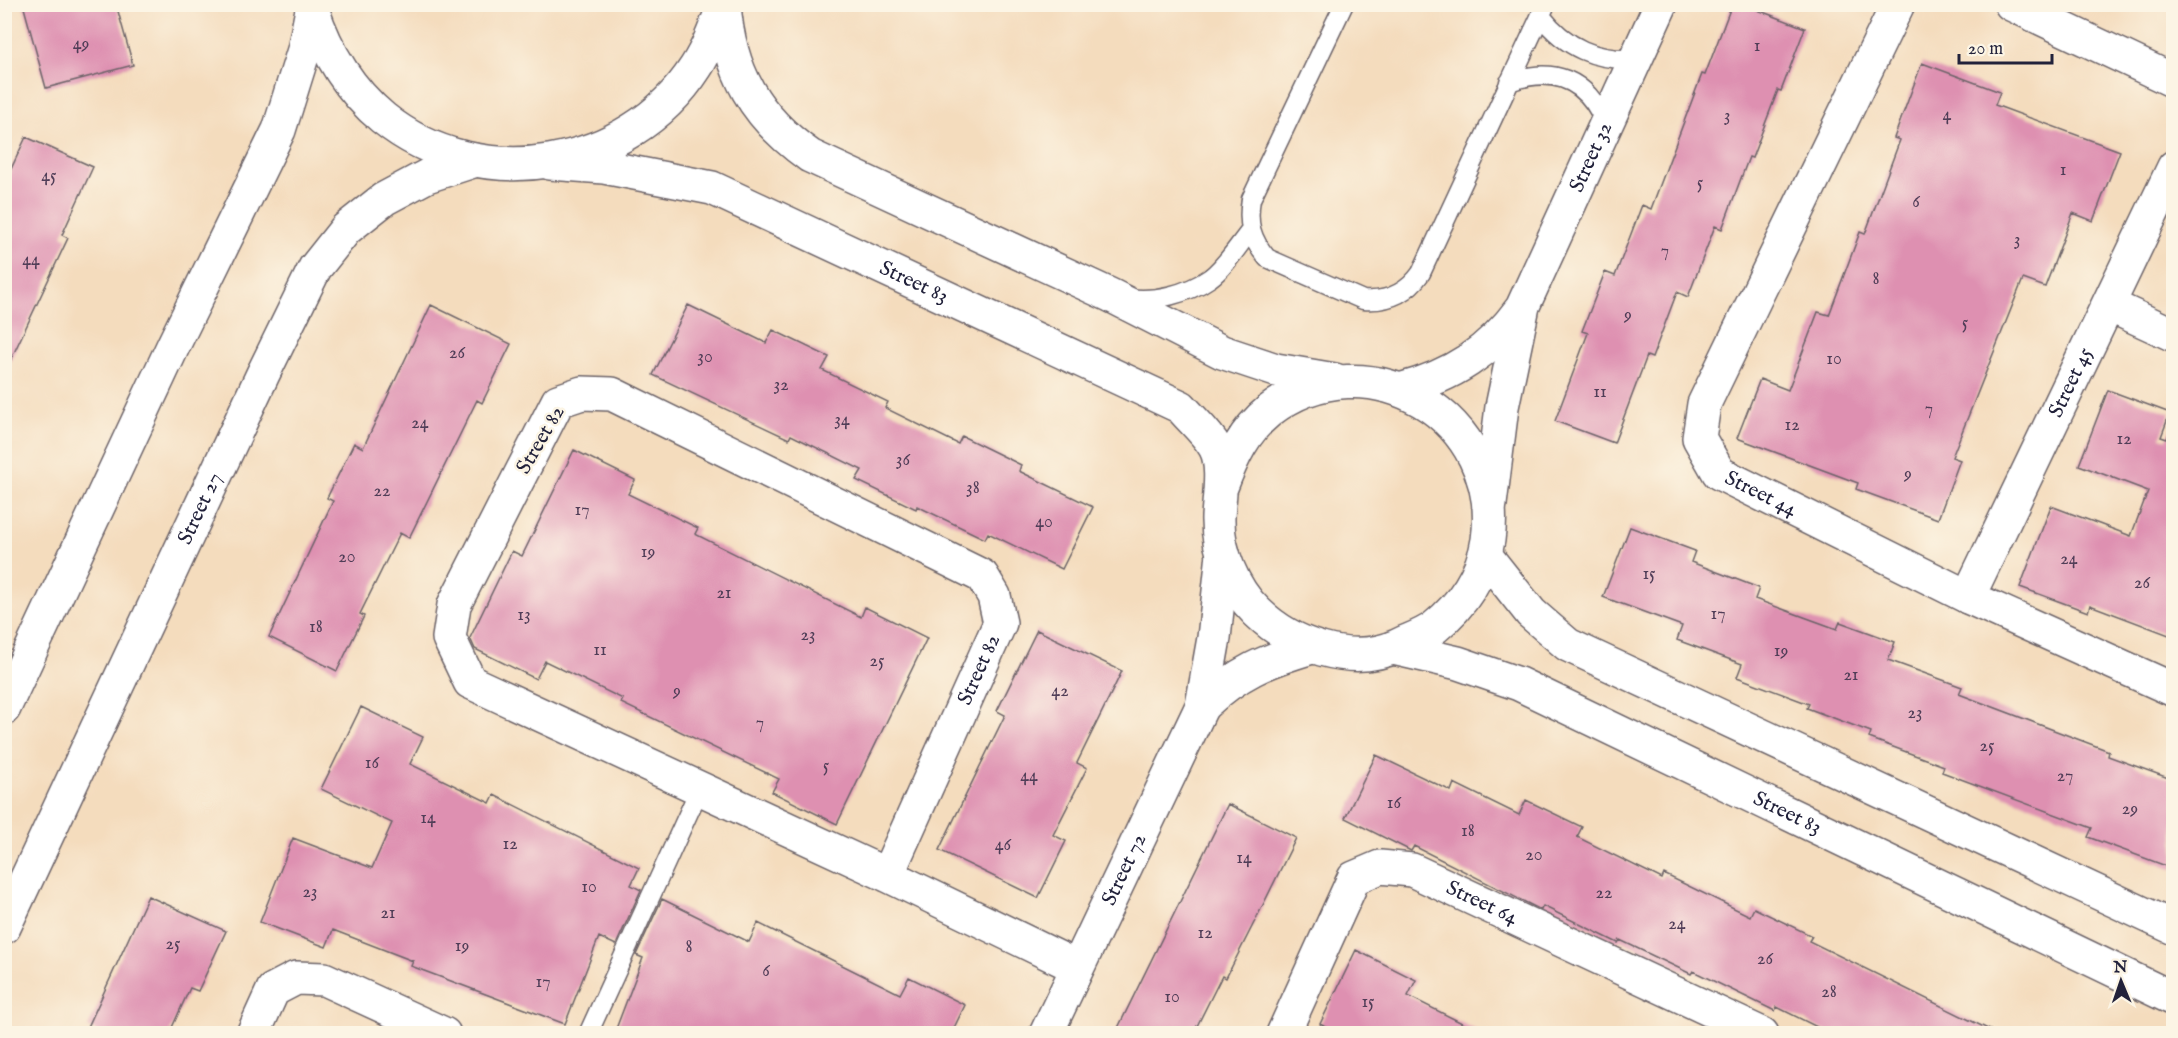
<svg xmlns="http://www.w3.org/2000/svg" width="2178" height="1038" viewBox="0 0 2178 1038" font-family="'IM FELL English',serif">
<style>
.building{fill:#de90b1}
.lines{fill:none;stroke-linecap:round;stroke-linejoin:round}
.service-casing{stroke:#6c6368;stroke-width:21}
.minor-casing{stroke:#6c6368;stroke-width:36}
.tertiary-casing{stroke:#6c6368;stroke-width:36}
.secondary-casing{stroke:#6c6368;stroke-width:36}
.service{stroke:#fff;stroke-width:18}
.minor{stroke:#fff;stroke-width:33}
.tertiary{stroke:#fff;stroke-width:33}
.secondary{stroke:#fff;stroke-width:33}
.labels{text-anchor:middle;dominant-baseline:central;stroke-width:5;stroke-linejoin:round;paint-order:stroke}
.number-label{font-size:18px;fill:#513e58}
.street-label{font-size:21px;fill:#22223b;stroke:#fcf5e5}
</style>
<rect width="100%" height="100%" fill="#fcf5e5"/>
<filter id="ink" filterUnits="userSpaceOnUse"><feTurbulence type="fractalNoise" baseFrequency=".0167" numOctaves="2"/><feDisplacementMap in="SourceGraphic" scale="12" xChannelSelector="R" yChannelSelector="G"/><feConvolveMatrix kernelMatrix="1 2 1 2 8 2 1 2 1" color-interpolation-filters="sRGB"/></filter>
<filter id="wash" filterUnits="userSpaceOnUse"><feTurbulence type="fractalNoise" baseFrequency=".008" numOctaves="4" result="noise"/><feDisplacementMap in="SourceGraphic" scale="24" xChannelSelector="R" yChannelSelector="G"/><feGaussianBlur stdDeviation="1.35" result="paint"/><feColorMatrix in="noise" values="0 0 0 0 0 0 0 0 0 0 0 0 0 0 0 0 0 1.4 0 .05"/><feComposite in="paint" operator="in"/></filter>
<g filter="url(#wash)">
<rect width="100%" height="100%" fill="#f4dcbd"/>
<g id="blocks">
<path class="building" d="M23,4H116L133,65L46,88Z
M1732,4H1742L1805,28L1781,91L1778,90L1752,158L1749,157L1722,229L1715,226L1688,297L1677,292L1652,358L1647,356L1614,443L1555,421L1588,333L1582,331L1605,272L1615,276L1642,205L1651,209L1702,74L1705,75Z
M1922,63L2000,92L1995,105L2120,151L2093,221L2073,213L2045,287L2023,279L1952,457L1960,460L1938,519L1856,489L1858,483L1737,438L1760,379L1788,390L1818,312L1829,315L1860,232L1865,234L1900,140L1894,138Z
M26,137L93,167L62,235L68,238L4,374V184Z
M431,305L511,344L482,403L477,400L409,538L400,533L360,614L364,616L337,671L269,637L333,501L327,498L354,443L363,448Z
M688,305L766,343L773,330L829,357L822,370L888,402L885,408L958,444L962,436L1021,465L1019,471L1093,507L1062,569L988,533L985,539L917,506L916,509L856,480L862,470L791,435L789,439L653,375Z
M2108,390L2170,413L2161,437L2167,439L2171,428L2174,429V637L2090,605L2088,612L2020,587L2051,506L2131,536L2148,491L2079,465Z
M574,450L635,480L628,494L698,528L695,534L861,617L865,607L927,638L837,824L772,792L779,779L621,703L623,699L545,661L536,679L475,649L470,638L512,551L522,556Z
M1630,527L1695,551L1691,562L1759,588L1755,599L1837,629L1840,622L1895,642L1888,660L1962,687L1959,694L2109,751L2108,756L2174,780V869L2088,837L2092,828L1942,772L1944,766L1869,738L1871,732L1807,708L1809,704L1737,677L1742,664L1677,640L1682,626L1603,597Z
M1037,630L1122,671L1077,763L1087,768L1053,835L1066,841L1038,898L939,850L1005,715L997,711Z
M361,707L423,737L410,764L490,803L494,795L639,868L631,885L641,890L616,945L599,937L565,1024L411,966L413,961L333,930L326,947L260,922L293,838L372,868L392,823L321,789Z
M1376,755L1451,791L1454,783L1519,815L1526,800L1582,827L1577,837L1662,879L1664,874L1750,916L1754,908L1812,936L1809,941L1998,1034H1831L1777,1007L1775,1011L1693,971L1691,974L1620,940L1618,943L1543,906L1541,910L1414,846L1411,851L1345,818Z
M1228,804L1296,838L1260,911L1226,978L1222,976L1193,1034H1115Z
M148,896L226,931L198,991L190,988L169,1034H102L88,1027Z
M662,899L749,942L758,923L900,994L909,977L965,1005L951,1034H614L643,958L636,955Z
M1356,950L1416,980L1408,996L1484,1034H1338L1320,1024Z"/>
</g>
</g>
<g filter="url(#ink)">
<use href="#blocks" fill-opacity="0" stroke="#6c6368" stroke-width="1.5"/>
<g class="lines">
<defs>
<path id="service" d="M1344,4L1251,199C1247,223 1251,239 1267,258L1363,300C1388,302 1407,293 1421,273L1546,4
M1541,16C1566,48 1596,61 1636,59
M1509,82C1553,66 1587,79 1605,123
M1128,298C1155,302 1187,294 1210,278C1225,267 1238,246 1250,231
M588,1034L700,788"/>
<g id="minor">
<path id="s1" d="M1898,4L1704,404L1699,438L1719,473L1968,597L2174,690"/>
<path d="M2011,4L2174,81"/>
<path d="M2109,305L2174,335"/>
<path id="s2" d="M1400,390C1452,376 1490,352 1522,308L1661,4"/>
<path d="M1490,504L1502,407L1522,311"/>
<path id="s3" d="M1968,597L2174,167"/>
<path d="M1202,706C1238,672 1265,661 1312,647"/>
<path id="s4" d="M887,875L1000,623L994,596L982,576L612,394L582,393L558,401L454,605L449,638L470,682L887,875L1077,967"/>
<path d="M253,1034L273,990L296,978L324,979L444,1034"/>
<path id="s5" d="M1046,1034L1202,706L1214,638L1223,554"/>
<path id="s6" d="M1283,1034L1354,878L1380,867L1412,870L1762,1034"/>
</g>
<g id="tertiary">
<path d="M724,4C729,72 755,117 810,156L1110,295L1222,352L1276,370L1335,380"/>
<path id="s7" d="M550,163L604,167L712,188L1181,407C1192,420 1207,433 1215,447C1225,465 1219,498 1218,517C1217,550 1233,589 1257,612C1291,645 1350,667 1397,646C1409,640 1425,635 1435,627C1462,605 1483,574 1488,540C1505,418 1368,334 1269,411C1244,431 1232,458 1221,487"/>
<path d="M1485,555L1531,613L1568,645L2174,928"/>
<path id="s8" d="M1393,648L1458,663L1519,684L2174,999"/>
</g>
<g id="secondary">
<path d="M312,9C326,51 348,89 383,118C479,196 629,171 696,67C709,47 716,26 724,4"/>
<path d="M4,708L174,344L279,130L304,50L312,10"/>
<path id="s9" d="M4,927L263,374L315,268L346,229L384,199L427,176L473,161"/>
</g>
</defs>
<use href="#service" class="service-casing"/>
<use href="#minor" class="minor-casing"/>
<use href="#tertiary" class="tertiary-casing"/>
<use href="#secondary" class="secondary-casing"/>
<use href="#service" class="service"/>
<use href="#minor" class="minor"/>
<use href="#tertiary" class="tertiary"/>
<use href="#secondary" class="secondary"/>
</g>
</g>
<g class="labels">
<g class="number-label">
<text x="81" y="44">49</text>
<text x="1757" y="46">1</text>
<text x="1947" y="115">4</text>
<text x="1727" y="116">3</text>
<text x="2063" y="170">1</text>
<text x="49" y="176">45</text>
<text x="1700" y="183">5</text>
<text x="1916" y="202">6</text>
<text x="2017" y="240">3</text>
<text x="1665" y="251">7</text>
<text x="31" y="260">44</text>
<text x="1876" y="279">8</text>
<text x="1628" y="315">9</text>
<text x="1965" y="323">5</text>
<text x="457" y="353">26</text>
<text x="705" y="357">30</text>
<text x="1834" y="359">10</text>
<text x="781" y="385">32</text>
<text x="1600" y="392">11</text>
<text x="1929" y="409">7</text>
<text x="842" y="420">34</text>
<text x="420" y="423">24</text>
<text x="1792" y="425">12</text>
<text x="2124" y="439">12</text>
<text x="903" y="460">36</text>
<text x="1908" y="474">9</text>
<text x="973" y="488">38</text>
<text x="382" y="491">22</text>
<text x="582" y="510">17</text>
<text x="1044" y="522">40</text>
<text x="648" y="552">19</text>
<text x="347" y="557">20</text>
<text x="2069" y="559">24</text>
<text x="1649" y="574">15</text>
<text x="2142" y="583">26</text>
<text x="724" y="593">21</text>
<text x="1718" y="614">17</text>
<text x="524" y="615">13</text>
<text x="316" y="627">18</text>
<text x="808" y="635">23</text>
<text x="600" y="650">11</text>
<text x="1781" y="651">19</text>
<text x="877" y="661">25</text>
<text x="1851" y="675">21</text>
<text x="677" y="691">9</text>
<text x="1060" y="691">42</text>
<text x="1915" y="713">23</text>
<text x="760" y="723">7</text>
<text x="1987" y="746">25</text>
<text x="372" y="763">16</text>
<text x="826" y="766">5</text>
<text x="1029" y="776">44</text>
<text x="2065" y="776">27</text>
<text x="1394" y="803">16</text>
<text x="2130" y="809">29</text>
<text x="428" y="818">14</text>
<text x="1468" y="831">18</text>
<text x="510" y="844">12</text>
<text x="1003" y="845">46</text>
<text x="1534" y="855">20</text>
<text x="1244" y="858">14</text>
<text x="589" y="887">10</text>
<text x="310" y="892">23</text>
<text x="1604" y="893">22</text>
<text x="388" y="913">21</text>
<text x="1677" y="924">24</text>
<text x="1205" y="933">12</text>
<text x="173" y="944">25</text>
<text x="462" y="946">19</text>
<text x="689" y="947">8</text>
<text x="1765" y="959">26</text>
<text x="766" y="971">6</text>
<text x="543" y="982">17</text>
<text x="1829" y="992">28</text>
<text x="1172" y="997">10</text>
<text x="1368" y="1002">15</text>
</g>
<g class="street-label">
<text stroke="none"><textPath href="#s2" startOffset="316">Street 32</textPath></text>
<text stroke="none"><textPath href="#s7" startOffset="387">Street 83</textPath></text>
<text stroke="none"><textPath href="#s3" startOffset="238">Street 45</textPath></text>
<text transform="translate(541 440) rotate(-60)">Street 82</text>
<text stroke="none"><textPath href="#s1" startOffset="566">Street 44</textPath></text>
<text stroke="none"><textPath href="#s9" startOffset="462">Street 27</textPath></text>
<text stroke="none"><textPath href="#s4" startOffset="225">Street 82</textPath></text>
<text stroke="none"><textPath href="#s8" startOffset="429">Street 83</textPath></text>
<text stroke="none"><textPath href="#s5" startOffset="182">Street 72</textPath></text>
<text stroke="none"><textPath href="#s6" startOffset="309">Street 64</textPath></text>
</g>
</g>
<rect width="2178" height="1038" fill="none" stroke="#fcf5e5" stroke-width="24"/>
<g transform="translate(2121 981) rotate(358)" stroke="#fcf5e5" stroke-width="4.5" paint-order="stroke">
<path d="M0-4.5L10 22L0 15L-10 22Z" fill="#22223b"/>
<text y="-9" font-size="16" font-weight="bold" text-anchor="middle" fill="#22223b">N</text>
</g>
<path d="M1959 54v9h93v-9" fill="none" stroke="#22223b" stroke-width="3"/>
<text x="1968" y="54" font-size="18" fill="#22223b" stroke="#fcf5e5" stroke-width="4.5" paint-order="stroke">20 m</text>
</svg>
